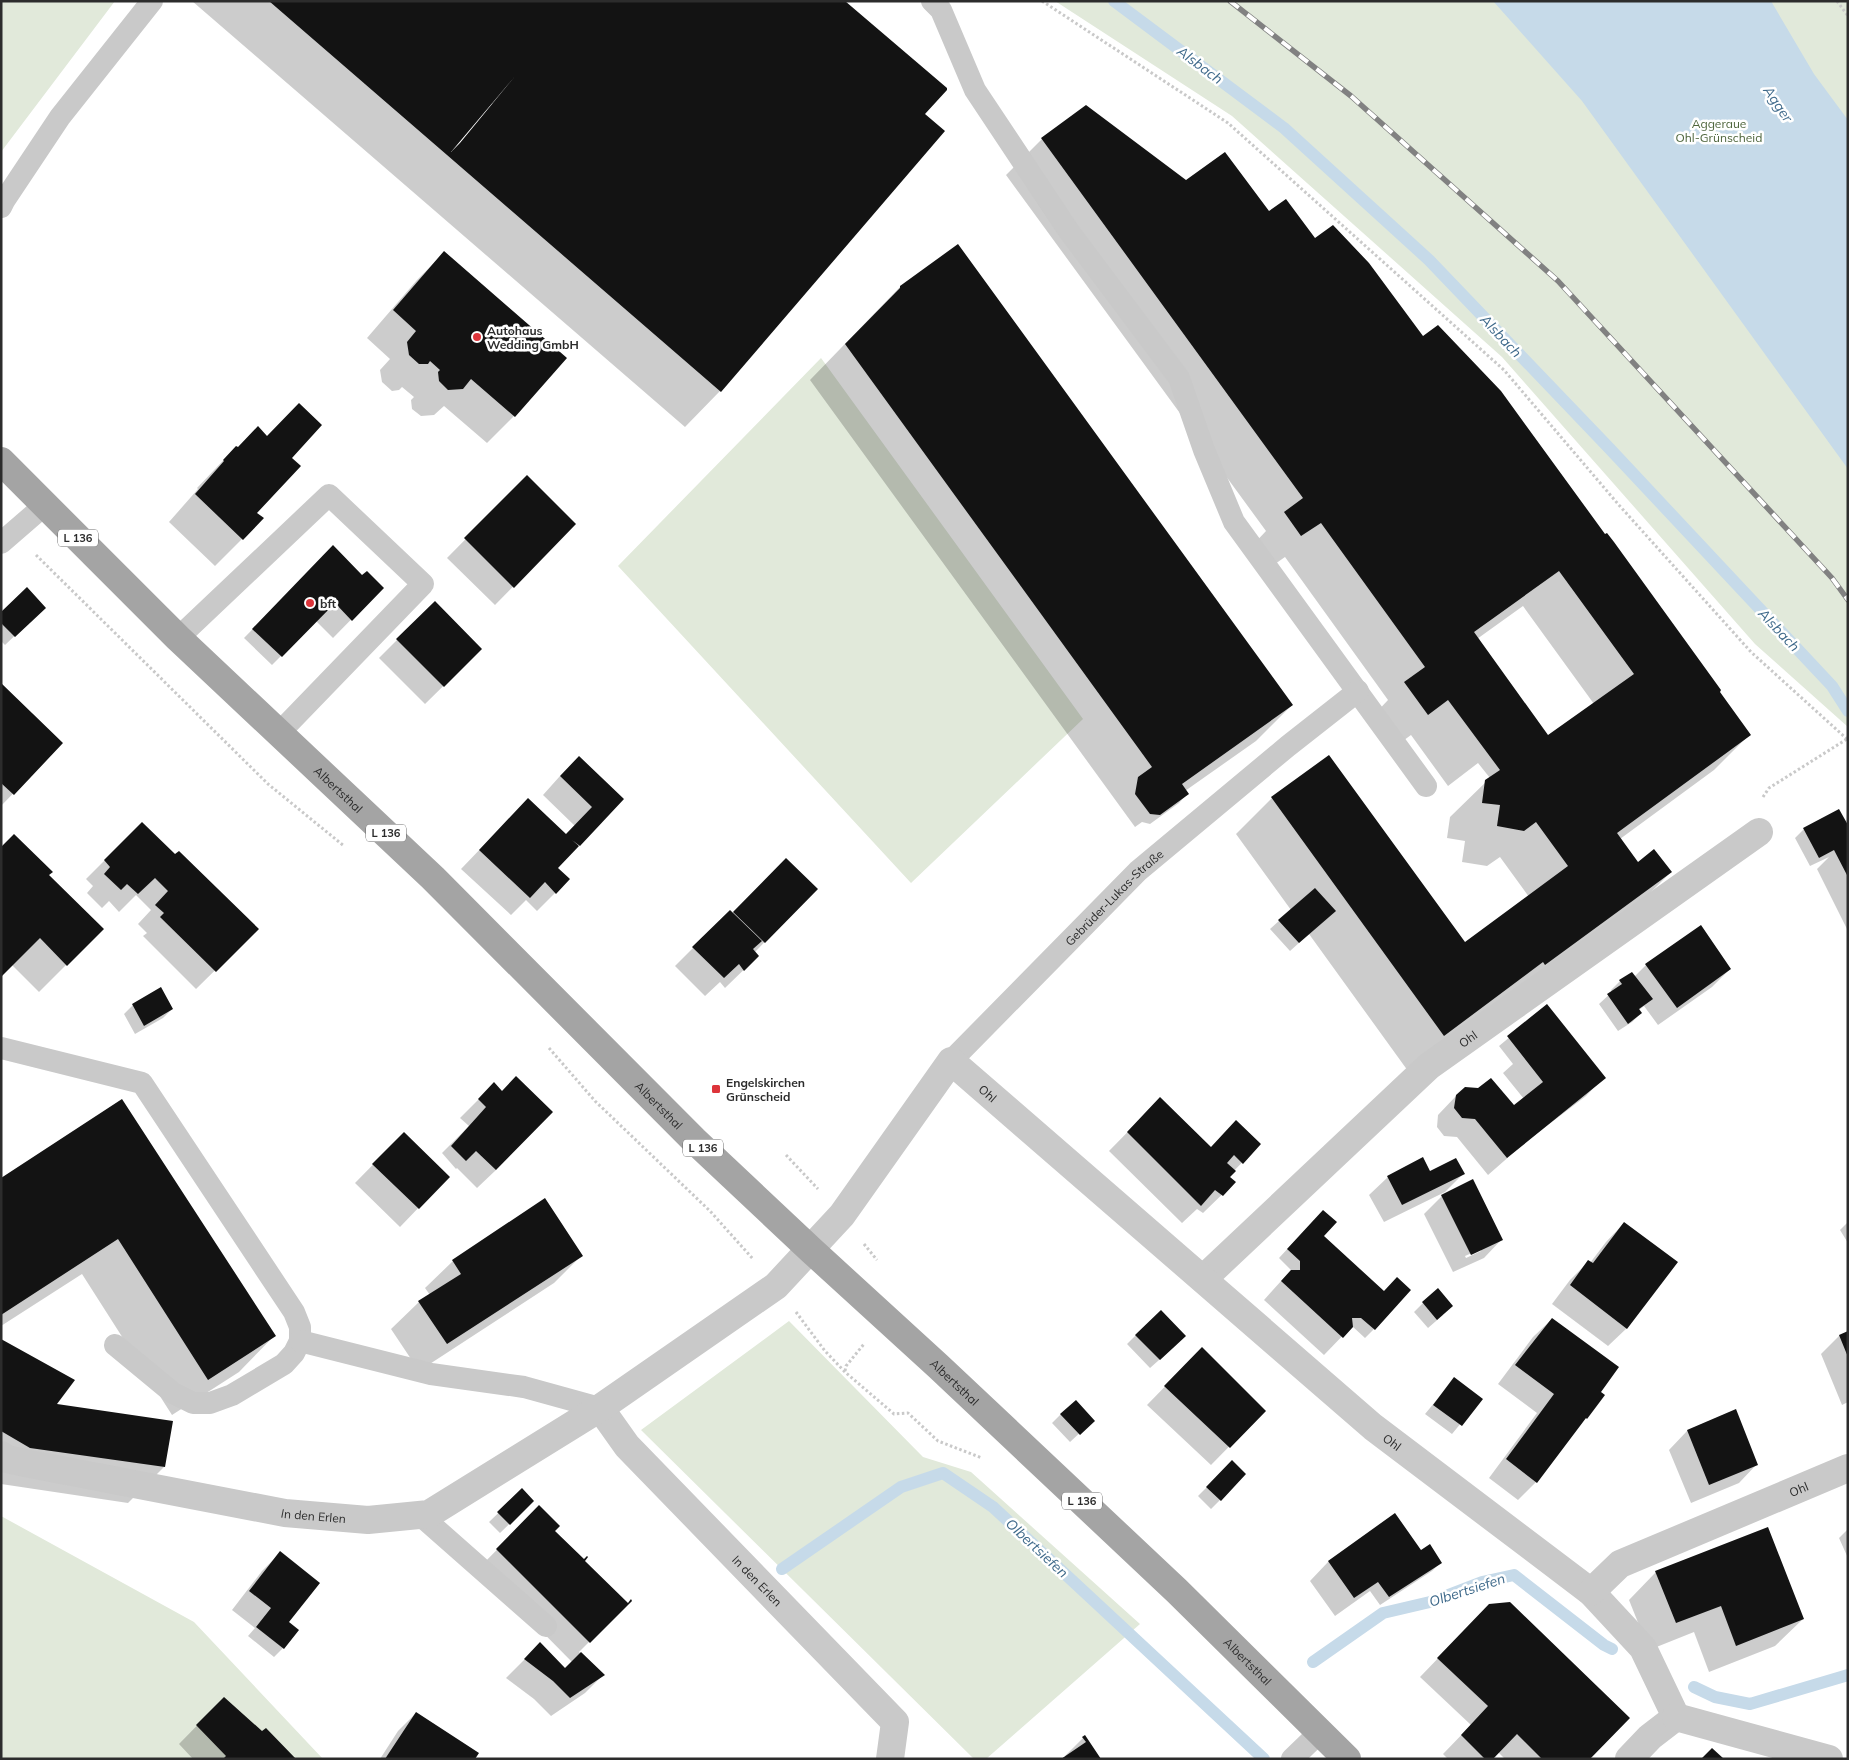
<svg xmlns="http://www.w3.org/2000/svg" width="1849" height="1760" viewBox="0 0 1849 1760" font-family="Mulish,sans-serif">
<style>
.green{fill:#e1e9da}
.water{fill:#c6dae9}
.shadow{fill:#0003;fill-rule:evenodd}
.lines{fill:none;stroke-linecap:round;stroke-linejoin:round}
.stream{stroke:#c6dae9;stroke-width:12}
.building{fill:#131313;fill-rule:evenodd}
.path{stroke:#c9c9c9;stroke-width:3;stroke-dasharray:2.5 2.5;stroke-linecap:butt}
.lane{stroke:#c9c9c9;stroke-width:22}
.street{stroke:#c9c9c9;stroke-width:28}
.primary{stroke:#a4a4a4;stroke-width:28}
.rail-casing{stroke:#818181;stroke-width:5.5}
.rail{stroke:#fff;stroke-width:4;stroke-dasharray:11;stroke-linecap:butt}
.poi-dot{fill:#dd343a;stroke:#fff;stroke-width:2}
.labels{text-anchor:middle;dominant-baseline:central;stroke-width:5;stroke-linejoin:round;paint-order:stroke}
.shield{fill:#fff;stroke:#6b6b6b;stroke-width:1}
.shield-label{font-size:11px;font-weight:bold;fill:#2c2c2c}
.park-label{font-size:12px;fill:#4e653c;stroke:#fff}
.poi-label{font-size:12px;font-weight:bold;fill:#2c2c2c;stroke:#fff;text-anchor:start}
.street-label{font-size:12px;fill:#2c2c2c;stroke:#fff}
.water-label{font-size:14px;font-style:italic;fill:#3e698a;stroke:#fff}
</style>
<rect width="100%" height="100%" fill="#fff"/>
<path class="green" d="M1,1H115L1,152Z
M1055,1H1848V727L1755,644L1502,357L1232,116Z
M821,358L1083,719L911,883L618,566Z
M789,1321L923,1457L971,1472L1140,1624L986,1759H974L641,1430Z
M1,1516L194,1622L323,1759H1Z"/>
<path class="water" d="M1493,1H1771L1814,74L1848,120V469L1582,101Z"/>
<path class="shadow" d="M192,1H843L924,114L720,391L685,427ZM491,102L494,105L451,153L449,151Z
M1086,107L1186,182L1269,212L1314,240L1422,338L1718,692L1749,735L1714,770L1620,839L1638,864L1671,872L1635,908L1408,1071L1309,934L1290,951L1270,929L1291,910L1236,834L1272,798L1329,756L1465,943L1529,897L1500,857L1487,866L1462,862L1465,841L1447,838L1450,817L1490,778L1478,763L1448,786L1411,735L1392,749L1370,719L1388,700L1285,557L1265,571L1249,549L1266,531L1006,175L1042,139ZM1523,606L1594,704L1548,737L1477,639Z
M444,253L565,358L514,416L487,443L444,406L434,415L421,416L412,409L411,400L414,397L402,387L399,390L392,391L382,382L380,370L390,359L367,338L417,280Z
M900,287L1292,705L1256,741L1185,791L1187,794L1179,803L1150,824L1142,822L1135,827L810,380Z
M267,437L290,458L255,513L242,539L215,566L169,522L198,489L197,488L236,447L238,449Z
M527,477L575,524L495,605L447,558Z
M315,565L362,577L382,588L333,638L316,621L272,665L244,638Z
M435,602L481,649L425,704L379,658Z
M44,608L5,645L1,641V614Z
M1,685L62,743L1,806Z
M560,776L622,799L557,868L555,893L537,911L526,900L511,915L461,869L510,818L566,836L575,826L543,795Z
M142,823L175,856L257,929L196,989L143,936L147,933L138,924L151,910L136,895L119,912L109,901L102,908L87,893L93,886L86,879Z
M1848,828V931L1817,869L1829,857L1810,866L1795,838L1804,829Z
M1,849L48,876L102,929L39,992L12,965Z
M786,859L816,889L754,953L758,956L725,988L720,982L705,996L675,966L730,911L732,914Z
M1646,965L1730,969L1712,987L1658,1025L1644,1006L1639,1010L1641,1013L1632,1022L1618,1031L1599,1004L1612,992L1611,990L1620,981L1634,977Z
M160,989L172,1009L163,1018L135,1034L124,1014L133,1005Z
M1547,1006L1604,1077L1586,1096L1527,1141L1488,1175L1457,1137L1444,1136L1437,1127L1438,1115L1456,1096L1514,1107L1524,1099L1503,1073L1513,1064L1499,1046Z
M494,1084L496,1170L477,1188L457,1168L456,1169L442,1153L469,1126L460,1118Z
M1160,1099L1211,1148L1260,1144L1228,1177L1235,1182L1203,1213L1197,1209L1182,1223L1109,1151Z
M122,1101L274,1336L239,1372L172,1415L82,1274L1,1326V1179Z
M404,1133L448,1177L400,1227L355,1183Z
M1463,1174L1445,1192L1384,1222L1369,1195L1388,1177Z
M1442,1196L1502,1239L1484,1258L1453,1272L1424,1214ZM1481,1249V1251L1466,1258L1465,1256Z
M1314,1220L1374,1329L1365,1338L1352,1326L1324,1355L1264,1300L1291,1270L1279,1258Z
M1848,1222V1243L1840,1230Z
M1624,1223L1627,1328L1608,1346L1552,1304L1570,1280L1588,1262L1590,1263L1606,1242Z
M581,1256L554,1283L419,1371L391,1329L419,1302L430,1295L425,1288L453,1261Z
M1423,1303L1443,1315L1428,1328L1414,1312Z
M1552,1319L1599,1392L1603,1395L1536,1482L1518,1500L1489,1478L1537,1413L1498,1384L1533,1337Z
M1848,1332V1402L1842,1405L1821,1354L1839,1336Z
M1136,1335L1176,1345L1150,1368L1127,1344Z
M1,1340L55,1405L164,1467L128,1503L1,1484Z
M1184,1367L1264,1411L1211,1465L1147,1405Z
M1454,1379L1481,1399L1452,1434L1425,1414Z
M1735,1411L1757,1464L1739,1483L1691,1503L1669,1450L1687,1431Z
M1061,1414L1084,1429L1070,1442L1052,1423Z
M1232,1462L1220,1500L1211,1509L1198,1496Z
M522,1490L533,1501L500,1533L489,1522Z
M539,1507L554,1531L627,1604L579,1652L603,1675L585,1693L551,1716L534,1699L506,1678L540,1644L565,1669L572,1662L479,1568Z
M1395,1515L1421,1552L1441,1562L1432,1571L1380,1605L1370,1591L1335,1616L1310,1581L1328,1562Z
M1848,1529V1558L1839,1538Z
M280,1553L287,1622L283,1648L274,1657L248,1636L255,1628L232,1610L262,1571Z
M1656,1572L1803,1619L1775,1646L1709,1672L1694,1632L1649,1650L1629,1600Z
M1471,1624L1588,1759H1505L1498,1752L1491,1759H1448L1443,1754L1471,1725L1420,1677Z
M224,1698L272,1759H193L179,1744Z
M416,1713L474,1759H380L398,1731Z
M1083,1738L1100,1759L1066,1757L1065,1756Z"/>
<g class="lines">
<path class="stream" d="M1114,1L1284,128L1429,260L1610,449L1832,686L1848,711
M782,1569L901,1487L943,1473L993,1507L1264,1759
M1313,1662L1383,1613L1430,1602L1482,1582L1514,1575L1604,1645L1612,1649
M1694,1687L1715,1697L1750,1704L1848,1675"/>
</g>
<path class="building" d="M269,1H845L947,88V90L925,114L945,131L721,392ZM516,75L460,143L451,152Z
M1086,105L1186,180L1225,152L1269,211L1286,199L1315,238L1333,225L1369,263L1423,336L1438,325L1501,391L1605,534L1607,533L1614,542L1721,690L1720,692L1751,735L1617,833L1638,862L1654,849L1672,872L1545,965L1543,962L1444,1036L1271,797L1329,755L1465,942L1568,866L1536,822L1524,831L1497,826L1500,805L1482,803L1485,780L1500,770L1448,700L1428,715L1404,682L1425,667L1321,523L1301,536L1284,512L1303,498L1041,138ZM1559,571L1634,674L1548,735L1474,632Z
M958,244L1293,705L1182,784L1189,794L1160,815L1150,814L1135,794L1138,777L1152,767L845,344L900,288V286Z
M444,251L567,358L515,417L471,379L463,389L448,390L439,381L438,372L440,370L430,361L428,364H419L409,355L407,342L416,331L393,310Z
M299,403L322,425L292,458L301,466L257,513L264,518L243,540L195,494L224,461L223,460L236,446L238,447L258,426L267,436Z
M527,475L576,524L514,588L464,538Z
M333,545L362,575L367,571L384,588L352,621L335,603L282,657L252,629Z
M27,587L46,608L15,637L1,623V612Z
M435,601L482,649L444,687L396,639Z
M1,683L63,743L14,795L1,783Z
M579,756L624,799L580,846L572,840L579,846L558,868L570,879L556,894L545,882L530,898L479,850L528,798L566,834L592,807L560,776Z
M1839,809L1848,825V877L1834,850L1819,858L1803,828Z
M142,822L175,854L179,851L259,929L216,972L160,917L164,913L155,905L168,891L155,878L138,894L127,884L121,890L104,874L110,867L104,860Z
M14,834L53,872L49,875L104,929L67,966L40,938L1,977V847Z
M786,858L818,889L765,943L733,912Z
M1315,888L1336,911L1299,943L1278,920Z
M730,910L762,941L753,949L759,956L744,971L739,964L724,978L692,947Z
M1701,925L1731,969L1677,1008L1645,964Z
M1632,972L1653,999L1639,1009L1642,1013L1628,1024L1607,994L1622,984L1619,980Z
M161,987L173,1009L144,1026L132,1004Z
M1547,1004L1606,1078L1507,1158L1475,1119L1462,1118L1454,1108L1456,1095L1465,1087L1478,1088L1491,1078L1514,1105L1543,1082L1507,1036Z
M516,1076L553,1112L496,1170L476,1151L466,1161L451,1146L486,1107L478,1099L494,1082L502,1091Z
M1160,1097L1211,1147L1236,1120L1261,1144L1243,1164L1234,1155L1227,1163L1236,1171L1230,1177L1236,1182L1223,1196L1215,1190L1201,1206L1127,1132Z
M122,1099L276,1336L208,1380L118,1239L1,1315V1178Z
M404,1132L450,1177L419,1209L372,1164Z
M1423,1157L1430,1171L1456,1158L1465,1174L1402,1205L1387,1176Z
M1473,1179L1503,1240L1471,1255L1441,1195Z
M545,1198L583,1256L447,1344L418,1301L461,1274L452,1260Z
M1323,1210L1337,1222L1324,1236L1384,1291L1397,1277L1411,1290L1375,1330L1361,1318H1352L1353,1327L1343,1338L1281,1281L1291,1270H1300V1261L1287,1249Z
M1624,1222L1678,1262L1627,1329L1570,1285L1588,1260L1593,1263Z
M1438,1288L1453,1306L1437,1320L1422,1302Z
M1161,1310L1186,1336L1160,1360L1135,1335Z
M1552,1318L1619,1367L1601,1392L1605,1395L1587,1419L1586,1418L1537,1483L1506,1459L1554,1394L1515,1365Z
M1848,1331V1357L1839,1335Z
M1,1339L75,1380L57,1404L173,1421L165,1467L30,1448L1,1431Z
M1202,1347L1266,1411L1230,1448L1164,1386Z
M1454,1377L1483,1399L1462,1426L1433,1405Z
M1076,1400L1095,1421L1080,1435L1060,1414Z
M1736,1409L1758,1465L1709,1485L1687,1430Z
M1232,1460L1246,1474L1221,1501L1206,1487Z
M522,1488L534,1501L510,1525L497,1512Z
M539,1505L560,1526L555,1531L584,1559L587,1556L588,1557L585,1561L628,1603L631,1599L632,1601L590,1643L496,1549Z
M1395,1513L1421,1550L1430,1544L1442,1563L1389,1597L1378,1582L1354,1598L1328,1561Z
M1768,1527L1804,1619L1736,1646L1721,1606L1676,1623L1655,1571Z
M280,1551L320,1583L289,1622L299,1630L284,1649L256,1627L271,1608L249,1591Z
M1510,1602L1630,1718L1590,1759H1542L1517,1734L1493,1759H1485L1461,1735L1488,1706L1437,1658L1489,1604Z
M540,1642L565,1668L581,1652L605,1675L570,1698L553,1681L524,1659Z
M224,1697L262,1731L266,1728L296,1759H223L226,1756L196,1725Z
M416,1712L479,1753L475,1759H385Z
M1085,1735L1101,1759H1061L1086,1742L1082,1737Z
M1712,1748L1724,1759H1701Z"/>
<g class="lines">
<path class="path" d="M1042,1L1228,123L1504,370L1618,504L1751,652L1847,739
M1837,1L1848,16
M36,555L268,784L344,846
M1763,797L1769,788L1847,739
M549,1048L595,1101L710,1211L753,1259
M786,1155L818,1189
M864,1244L877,1260
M796,1312L825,1351L845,1372L894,1414L908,1413L938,1441L982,1458
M845,1371L846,1366L864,1344"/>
<g class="lane">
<path d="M932,1L941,10L975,90L1068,230L1179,378L1204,450L1234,522L1426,786"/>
<path d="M1,207L4,201L60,117L152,1"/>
<path d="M1,543L46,504"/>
<path d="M178,638L329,495L423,584L279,733"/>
<path d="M1,1048L142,1083L294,1312L300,1327V1341L294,1353L284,1364L232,1395L210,1403H193L173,1393L115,1345"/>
<path id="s1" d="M951,1061L1138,871L1288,746L1358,691"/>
<path d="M300,1341L431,1374L524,1387L600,1408"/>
<path d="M420,1515L546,1626"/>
<path d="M1292,1759L1320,1732"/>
</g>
<g class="street">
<path id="s2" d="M1203,1279L1429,1066L1759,832"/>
<path id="s3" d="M600,1408L627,1446L895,1722L890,1759"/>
<path id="s4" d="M1,1455L7,1459L25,1463L285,1513L368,1520L429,1514L600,1408L776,1286L842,1215L951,1061L1373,1427L1591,1592L1643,1648L1676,1717L1650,1737L1629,1759"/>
<path id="s5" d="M1591,1592L1620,1564L1848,1468"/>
<path d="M1676,1717L1829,1759"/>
</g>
<path class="primary" id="s6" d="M1,461L178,638L433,878L694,1140L811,1250L938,1366L1177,1591L1347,1759"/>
<defs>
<path id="rail" d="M1230,1L1351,96L1558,281L1832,578L1848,600"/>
</defs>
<use href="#rail" class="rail-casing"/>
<use href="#rail" class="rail"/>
</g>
<g class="poi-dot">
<circle cx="477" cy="337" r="5"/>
<circle cx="310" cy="603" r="5"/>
<rect x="711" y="1084" width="10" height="10" rx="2.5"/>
</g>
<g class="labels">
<g class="shield">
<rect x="58" y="529.5" width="40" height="17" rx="4"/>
<rect x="366" y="824.5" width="40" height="17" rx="4"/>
<rect x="683" y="1139.5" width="40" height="17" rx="4"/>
<rect x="1062" y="1492.5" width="40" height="17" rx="4"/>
</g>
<g class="shield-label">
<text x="78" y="538">L 136</text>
<text x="386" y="833">L 136</text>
<text x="703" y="1148">L 136</text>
<text x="1082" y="1501">L 136</text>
</g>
<g class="park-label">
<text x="1719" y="123">Aggeraue<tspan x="1719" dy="14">Ohl-Grünscheid</tspan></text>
</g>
<g class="poi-label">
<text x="487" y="330">Autohaus<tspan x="487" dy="14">Wedding GmbH</tspan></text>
<text x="320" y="603">bft</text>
<text x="726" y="1082">Engelskirchen<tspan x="726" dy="14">Grünscheid</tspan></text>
</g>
<g class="street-label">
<text stroke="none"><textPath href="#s6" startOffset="471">Albertsthal</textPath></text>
<text stroke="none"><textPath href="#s1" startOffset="231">Gebrüder-Lukas-Straße</textPath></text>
<text stroke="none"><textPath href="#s2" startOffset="358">Ohl</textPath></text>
<text stroke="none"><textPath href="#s4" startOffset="1185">Ohl</textPath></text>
<text stroke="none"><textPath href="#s6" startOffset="921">Albertsthal</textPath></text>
<text stroke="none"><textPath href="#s6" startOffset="1326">Albertsthal</textPath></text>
<text stroke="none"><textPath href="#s4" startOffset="1719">Ohl</textPath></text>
<text stroke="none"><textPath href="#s5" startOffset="234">Ohl</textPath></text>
<text stroke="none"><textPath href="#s4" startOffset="319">In den Erlen</textPath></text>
<text stroke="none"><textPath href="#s3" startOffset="234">In den Erlen</textPath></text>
<text stroke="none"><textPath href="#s6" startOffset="1731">Albertsthal</textPath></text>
</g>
<g class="water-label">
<text transform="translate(1200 65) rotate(37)">Alsbach</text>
<text transform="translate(1778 104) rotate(56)">Agger</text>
<text transform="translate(1501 336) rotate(47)">Alsbach</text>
<text transform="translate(1779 630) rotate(47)">Alsbach</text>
<text transform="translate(1037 1548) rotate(43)">Olbertsiefen</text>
<text transform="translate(1467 1590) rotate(-18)">Olbertsiefen</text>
</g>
</g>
<rect width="1849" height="1760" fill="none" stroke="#2c2c2c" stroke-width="5"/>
</svg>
